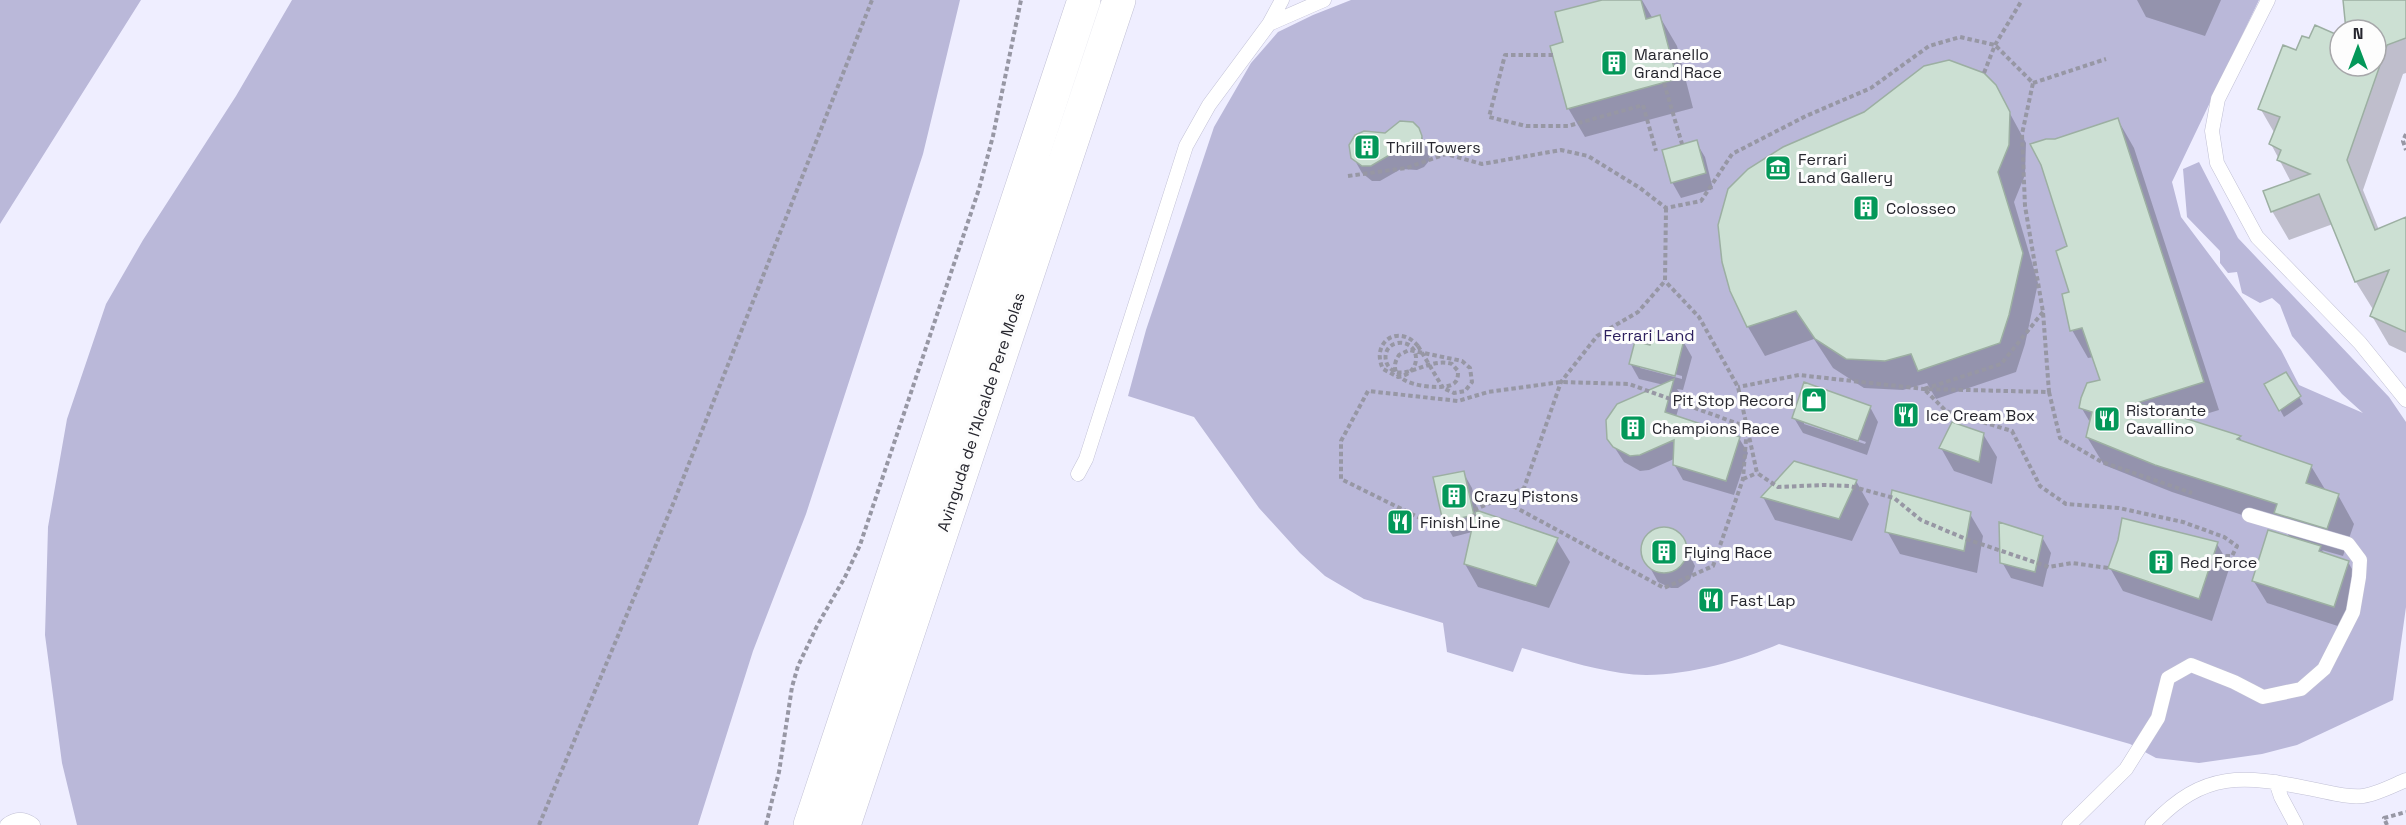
<svg xmlns="http://www.w3.org/2000/svg" width="2406" height="825" viewBox="0 0 2406 825" font-family="'Space Grotesk',sans-serif">
<style>
.green{fill:#bab8d9}
.shadow{fill:#0003;fill-rule:evenodd}
.building{fill:#cce0d3;stroke:#9cafa2;stroke-width:1.5}
.lines{fill:none;stroke-linecap:round;stroke-linejoin:round}
.service-casing{stroke:#c1c0d5;stroke-width:15}
.tertiary-casing{stroke:#c1c0d5;stroke-width:34}
.path{stroke:#9797a4;stroke-width:4;stroke-dasharray:4.5 3;stroke-linecap:butt}
.service{stroke:#fff;stroke-width:14}
.tertiary{stroke:#fff;stroke-width:33}
.path-bridge{stroke:#9797a4;stroke-width:4;stroke-dasharray:4.5 3;stroke-linecap:butt}
.labels{text-anchor:middle;dominant-baseline:central;stroke-width:6;stroke-linejoin:round;paint-order:stroke}
.poi-label{font-size:16px;fill:#26262e;stroke:#fdfdfd;text-anchor:start}
.park-label{font-size:16px;fill:#2e215f;stroke:#fdfdfd}
.street-label{font-size:16px;fill:#26262e;stroke:#fdfdfd}
</style>
<rect width="100%" height="100%" fill="#efeeff"/>
<path class="green" d="M0,0H141L0,224Z
M292,0H960L923,154L806,514L753,651L698,825H77L62,763L45,635L48,527L67,419L106,304L143,240L236,96Z
M1351,0H2259L2172,182L2181,217L2281,350L2299,385L2363,413L2342,394L2292,336L2280,305L2272,298L2260,303L2242,293L2237,272L2228,273L2220,263V251L2187,217L2183,169L2199,162L2238,238L2389,397L2406,422V607L2393,700L2297,745L2262,754L2199,763L2156,758L2130,744L1779,644C1735,663 1669,681 1621,673C1587,668 1554,657 1522,648L1513,672L1447,652L1443,623L1364,599L1325,576L1300,553L1259,508L1194,417L1128,396L1146,330L1214,127L1251,63L1278,32L1313,15Z"/>
<path class="shadow" d="M1608,0H1642L1653,19L1660,17L1677,46L1693,108L1585,137L1568,108L1565,43Z
M2137,0H2221L2205,36L2146,17Z
M2344,0H2406V73L2403,74L2363,190L2379,230L2406,225V353L2389,345L2372,316L2374,311L2356,282L2333,224L2289,240L2272,211L2291,182L2271,144L2275,134L2260,108L2297,52L2310,40L2340,38V66H2376V30H2348Z
M1995,86L2026,143L2025,175L2014,202L2038,283L2025,344L2016,372L1936,399L1927,383L1903,390L1864,388L1833,368L1814,339L1765,356L1748,327Z
M2118,120L2134,148L2219,410L2186,420L2240,438L2243,443L2311,466L2326,491L2338,495L2354,524L2343,556L2322,550L2325,554L2348,562L2361,585L2347,629L2267,603L2253,580L2290,538L2285,529L2172,492L2104,465L2087,437L2091,424L2081,407L2102,381L2094,357L2088,358L2072,330L2069,247L2055,140Z
M1418,129L1430,153L1429,161L1424,167L1417,170L1401,169L1380,181H1372L1362,173L1353,157L1386,134Z
M1696,142L1705,157L1713,189L1681,198L1672,182Z
M1683,341L1692,357L1683,390L1677,389L1682,396L1676,417L1739,438L1748,453L1734,495L1683,480L1674,464V459L1649,470L1640,471L1624,462L1609,439L1664,385L1639,379L1630,363L1651,347ZM1640,365L1682,376V379L1640,368Z
M2286,374L2303,404L2284,417L2266,384Z
M1870,407L1878,422L1867,455L1803,433L1794,418ZM1804,420L1866,442L1865,444L1804,424Z
M1983,434L1997,457L1992,484L1954,471L1941,448Z
M1463,472L1472,488L1478,512L1556,539L1570,562L1549,608L1478,587L1465,564L1472,532L1453,537L1444,521Z
M1856,481L1869,504L1852,541L1775,520L1763,497Z
M1970,514L1983,536L1977,573L1900,554L1887,531Z
M1661,528L1668,529L1681,537L1695,566L1690,580L1678,588H1671L1658,582L1642,553V546L1649,534Z
M2042,537L2051,553L2043,587L2011,578L2002,562Z
M2217,544L2230,566L2212,621L2123,591L2110,568Z"/>
<path class="building" d="M1602,0H1641L1646,19L1660,15L1677,79L1567,109L1550,46L1563,42L1555,12Z
M2343,0H2406V38L2387,45L2347,160L2375,230L2406,217V332L2370,316L2389,270L2355,282L2319,194L2271,212L2263,191L2310,174L2277,160L2281,150L2269,144L2280,117L2258,109L2283,45L2296,50L2302,36L2309,38L2315,25L2340,36V66H2376V30H2346Z
M1949,60L1984,73L1996,85L2010,112L2009,145L1998,172L2023,253L2009,315L2000,343L1918,371L1911,354L1885,361L1846,359L1815,339L1796,311L1747,327L1730,291L1722,262L1718,225L1728,189L1748,169L1783,147L1864,112L1924,66Z
M2118,118L2204,382L2137,403L2241,436L2237,439L2312,465L2306,483L2339,494L2327,529L2274,513L2277,504L2155,465L2086,437L2092,412L2079,408L2081,398L2087,383L2100,380L2082,328L2070,331L2062,294L2069,292L2056,251L2067,246L2041,165L2030,144L2046,139H2055Z
M1400,121L1413,122L1419,128L1422,136L1421,145L1416,151L1408,155L1391,154L1371,166H1362L1351,158L1349,145L1355,135L1364,131L1385,133Z
M1697,140L1706,173L1671,183L1662,150Z
M1653,332L1684,340L1675,376L1629,364L1635,341L1650,345Z
M2286,372L2301,396L2279,411L2264,384Z
M1674,379L1665,412L1740,437L1726,481L1673,465L1674,440L1640,455L1630,456L1613,447L1607,439L1606,420L1617,404Z
M1804,382L1871,406L1858,441L1792,418Z
M1952,422L1984,433L1979,462L1939,448Z
M1794,461L1857,480L1839,519L1761,497Z
M1464,471L1474,515L1443,522L1433,477Z
M1892,490L1971,512L1964,551L1885,532Z
M1476,510L1558,538L1536,586L1464,564Z
M2122,518L2218,542L2199,599L2108,568L2118,540Z
M1999,522L2043,536L2035,572L2000,563Z
M1641 550a23 23 0 1 1 46 0a23 23 0 1 1-46 0Z
M2268,530L2321,546L2319,551L2349,561L2334,607L2252,581Z"/>
<g class="lines">
<defs>
<path id="service" d="M2268,0L2218,99L2212,131L2217,163L2257,237L2360,343L2406,400
M1269,24L1324,0
M1078,474L1086,459L1186,146L1209,105L1269,24L1282,0
M2276,782L2281,797L2296,825
M7,825C16,818 24,818 33,825
M2069,825L2126,769L2158,718L2168,678L2191,665L2234,682L2263,697L2301,689L2324,669L2353,612L2359,577L2360,560L2348,544L2249,515
M2152,825C2204,770 2243,775 2312,789C2328,792 2347,798 2363,796C2377,794 2392,786 2406,780"/>
<path id="tertiary" d="M810,825L1084,0
M844,825L1119,0"/>
</defs>
<use href="#service" class="service-casing"/>
<use href="#tertiary" class="tertiary-casing"/>
<path class="path" d="M1553,55H1505L1489,117L1526,126H1568L1643,105L1656,151
M1984,73L1995,45L2022,0
M1664,83L1682,144
M2033,83L2106,59
M2406,134L2403,141L2406,150
M1348,176L1406,168L1446,154L1482,164L1561,150L1588,156L1640,188L1666,208L1701,201L1732,154L1806,116L1871,88L1929,46L1960,37L1995,45L2033,83L2022,134L2025,206L2043,312L2049,392L1924,389L1799,375L1738,387
M1666,208L1665,281L1638,312L1597,336L1561,382L1524,488L1476,509L1474,515L1462,525L1442,529L1341,479V441L1368,391L1458,401L1488,392L1561,382L1629,384L1747,427L1757,473L1778,487L1824,485L1850,486L1894,498L1921,520L1966,539L2049,567L2072,563L2108,568
M2043,312L2001,364L1924,389L1946,411L2012,431L2040,486L2066,504L2119,508L2183,522L2224,537L2237,546L2232,556H2213
M1418,346C1399,323 1370,342 1383,369L1398,377C1424,373 1420,340 1398,343C1378,346 1383,377 1406,372C1421,369 1436,359 1452,364L1458,371C1458,376 1458,381 1453,384C1444,391 1378,387 1399,355L1409,350L1414,351L1462,361L1470,368L1472,382L1465,391L1454,393L1443,388
M2049,392L2060,438L2102,462L2192,493
M1743,479L1757,473
M1500,499L1664,588L1713,566L1743,479L1747,427L1738,387L1699,317L1665,281
M539,825L673,504L872,0
M766,825L779,772L792,687L798,666L817,626L845,577L860,545L979,189L993,136L1021,0
M2387,825L2384,818L2406,812"/>
<use href="#service" class="service"/>
<use href="#tertiary" class="tertiary"/>
<path class="path-bridge" d="M1418,346L1443,388"/>
</g>
<defs>
<symbol id="building-square" viewBox="-11 -11 22 22"><rect x="-9" y="-9" width="18" height="18" rx="4" fill="#039859" stroke="#fdfdfd"/><path d="M-4-6H4V6H1V3H-1V6H-4ZM-2.5-4.3h1.7v1.8h-1.7ZM.8-4.3h1.7v1.8H.8ZM-2.5-1h1.7V.8h-1.7ZM.8-1h1.7V.8H.8Z" fill="#fff"/></symbol>
<symbol id="museum-square" viewBox="-11 -11 22 22"><rect x="-9" y="-9" width="18" height="18" rx="4" fill="#039859" stroke="#fdfdfd"/><path d="M0-6L6-3V-2H-6V-3ZM-5-1h2V3h-2ZM-1-1h2V3h-2ZM3-1h2V3H3ZM-6 4H6V6H-6Z" fill="#fff"/></symbol>
<symbol id="shop-square" viewBox="-11 -11 22 22"><rect x="-9" y="-9" width="18" height="18" rx="4" fill="#039859" stroke="#fdfdfd"/><path d="M-5-2.5h2.3a2.7 3.5 0 0 1 5.4 0H5L5.5 6h-11ZM-1.5-2.5h3a1.5 2.3 0 0 0-3 0Z" fill="#fff"/></symbol>
<symbol id="restaurant-square" viewBox="-11 -11 22 22"><rect x="-9" y="-9" width="18" height="18" rx="4" fill="#039859" stroke="#fdfdfd"/><path d="M-5-6h1v4h1v-4h1v4h1v-4h1v5L-1.5 .5V6h-2V.5L-5-1ZM5-6V6H3V1.5H1.5Q1.5-4 5-6Z" fill="#fff"/></symbol>
</defs>
<g fill-rule="evenodd">
<use href="#building-square" x="1599" y="48" width="30" height="30"/>
<use href="#building-square" x="1352" y="132" width="30" height="30"/>
<use href="#museum-square" x="1763" y="153" width="30" height="30"/>
<use href="#building-square" x="1851" y="193" width="30" height="30"/>
<use href="#shop-square" x="1799" y="385" width="30" height="30"/>
<use href="#restaurant-square" x="1891" y="400" width="30" height="30"/>
<use href="#restaurant-square" x="2092" y="404" width="30" height="30"/>
<use href="#building-square" x="1618" y="413" width="30" height="30"/>
<use href="#building-square" x="1439" y="481" width="30" height="30"/>
<use href="#restaurant-square" x="1385" y="507" width="30" height="30"/>
<use href="#building-square" x="1649" y="537" width="30" height="30"/>
<use href="#building-square" x="2146" y="547" width="30" height="30"/>
<use href="#restaurant-square" x="1696" y="585" width="30" height="30"/>
</g>
<g class="labels">
<g class="poi-label">
<text x="1634" y="54">Maranello<tspan x="1634" dy="18">Grand Race</tspan></text>
<text x="1386" y="147">Thrill Towers</text>
<text x="1798" y="159">Ferrari<tspan x="1798" dy="18">Land Gallery</tspan></text>
<text x="1886" y="208">Colosseo</text>
<text x="1794" y="400" text-anchor="end">Pit Stop Record</text>
<text x="2126" y="410">Ristorante<tspan x="2126" dy="18">Cavallino</tspan></text>
<text x="1926" y="415">Ice Cream Box</text>
<text x="1652" y="428">Champions Race</text>
<text x="1474" y="496">Crazy Pistons</text>
<text x="1420" y="522">Finish Line</text>
<text x="1684" y="552">Flying Race</text>
<text x="2180" y="562">Red Force</text>
<text x="1730" y="600">Fast Lap</text>
</g>
<g class="park-label">
<text x="1649" y="335">Ferrari Land</text>
</g>
<g class="street-label">
<text transform="translate(981 412) rotate(-72)">Avinguda de l'Alcalde Pere Molas</text>
</g>
</g>
<g transform="translate(2358 48)"><circle r="28" fill="#fdfdfd" stroke="#a7a7aa" stroke-width="1.5"/>
<path d="M0-4.5L10 22L0 15L-10 22Z" fill="#039859"/>
<text y="-9" font-size="16" font-weight="bold" text-anchor="middle" fill="#26262e">N</text>
</g>
</svg>
